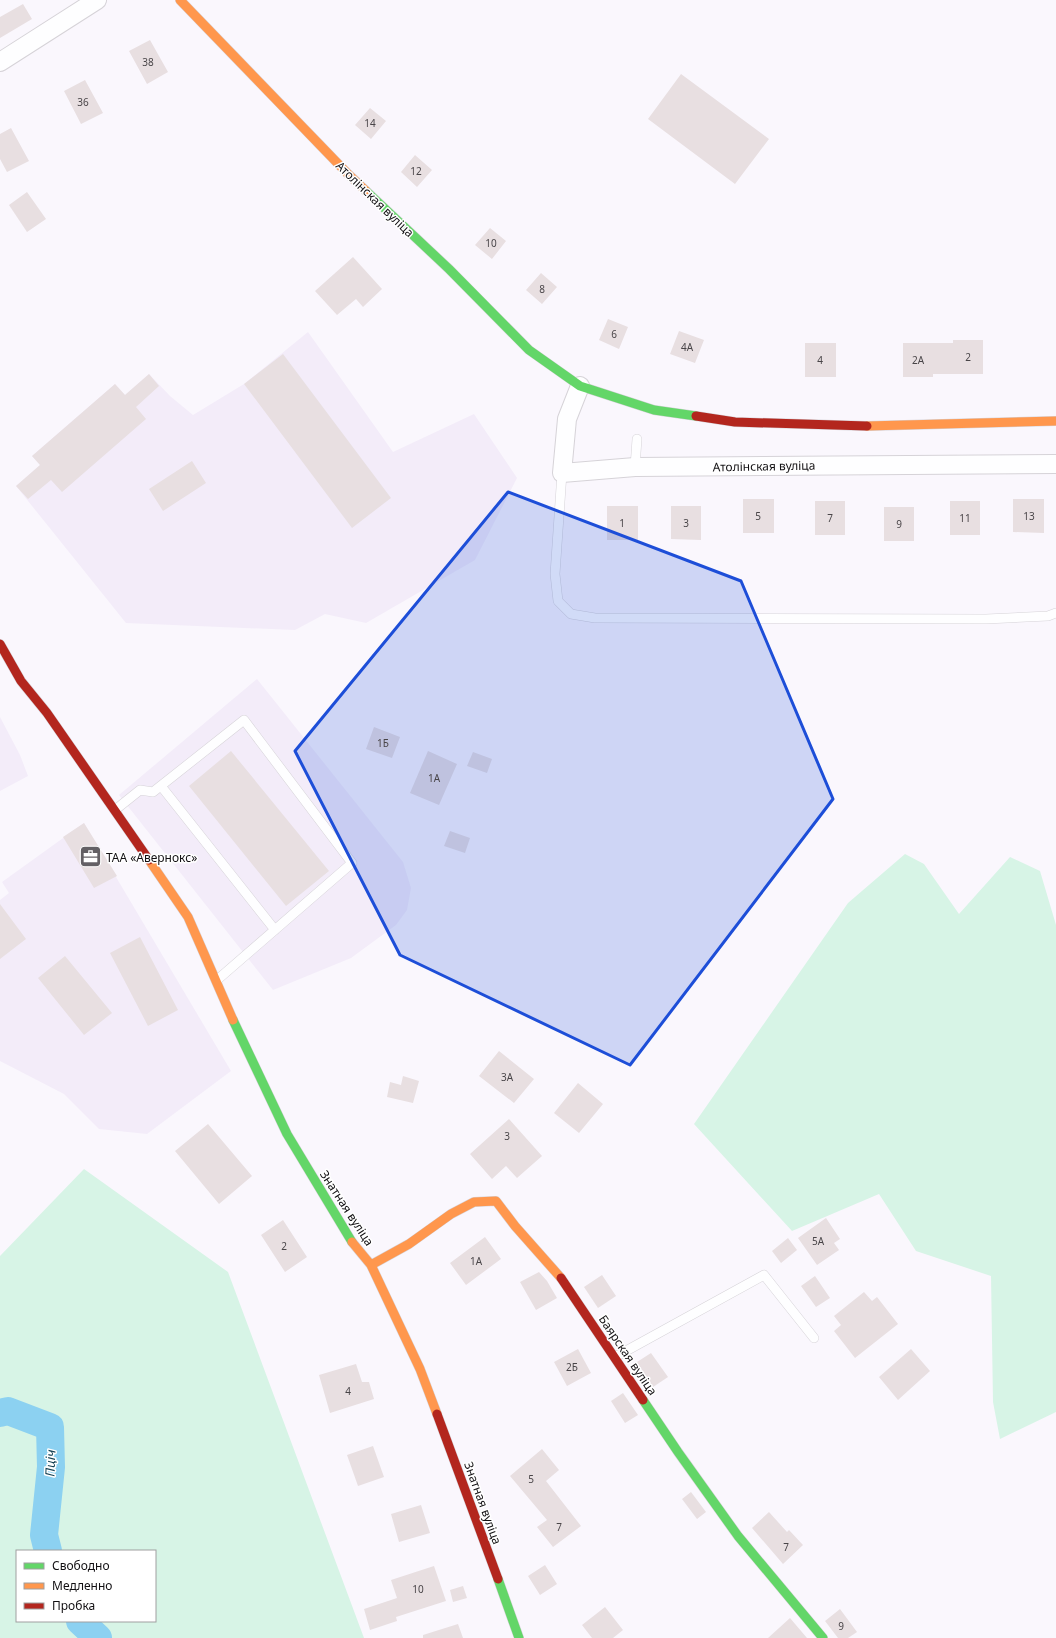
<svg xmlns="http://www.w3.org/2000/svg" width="1056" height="1638" viewBox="0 0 1056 1638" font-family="'Noto Sans',sans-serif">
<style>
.built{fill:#f3ecf9}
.green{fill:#d7f4e6;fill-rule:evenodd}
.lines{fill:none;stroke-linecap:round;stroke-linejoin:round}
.river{stroke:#8cd1f1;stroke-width:28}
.building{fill:#e8dfe1}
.lane-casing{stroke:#d6d3d8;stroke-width:10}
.street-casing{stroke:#d6d3d8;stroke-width:20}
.fast-casing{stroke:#d6d3d8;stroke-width:10}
.slow-casing{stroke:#d6d3d8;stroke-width:10}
.jam-casing{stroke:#d6d3d8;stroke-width:10}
.lane{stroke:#fefeff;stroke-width:9}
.street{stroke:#fefeff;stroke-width:18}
.fast{stroke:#63d668;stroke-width:9}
.slow{stroke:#ff974d;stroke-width:9}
.jam{stroke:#b3261e;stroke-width:9}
.marked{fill:#1d4ed8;fill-opacity:0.2;stroke:#1d4ed8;stroke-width:3;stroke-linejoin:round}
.labels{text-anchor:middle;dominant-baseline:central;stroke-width:3;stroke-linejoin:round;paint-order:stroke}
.number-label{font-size:10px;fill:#494548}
.street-label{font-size:12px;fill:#110f12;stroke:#fff}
.poi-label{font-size:12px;fill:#110f12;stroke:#fff;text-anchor:start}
.water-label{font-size:13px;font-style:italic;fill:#164254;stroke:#fff}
</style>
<rect width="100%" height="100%" fill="#faf7fd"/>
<path class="built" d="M308,332L393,452L474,414L517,478L475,560L366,623L325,614L295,630L126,623L16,486L40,465L32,456L115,384L125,395L149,374L170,396L193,415L244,384Z
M257,679L403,862L411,888L407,910L396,925L351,958L273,990L119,795Z
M0,717L20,755L28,776L0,791Z
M84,823L231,1071L147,1134L99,1129L64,1094L0,1061V900L9,893L2,882Z"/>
<path class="green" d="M905,854L924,864L959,914L1010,857L1040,871L1056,925V1412L1000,1439L993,1402L991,1276L916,1251L879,1194L792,1231L694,1124L848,903Z
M84,1169L228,1272L364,1638H0V1256ZM17,1551H155V1621H17Z"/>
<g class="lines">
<path class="river" d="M0,1413L8,1411L50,1427L51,1467L44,1535L48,1551
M80,1621L98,1638"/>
</g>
<path class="building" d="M23,4L32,19L0,38V17Z
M150,40L168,72L147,84L129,51Z
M681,74L769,139L735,184L648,119Z
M85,80L103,113L81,124L64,91Z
M370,108L386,121L371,139L355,125Z
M11,128L29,161L7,172L0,159V134Z
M415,155L432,170L417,187L401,172Z
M27,192L46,219L27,232L9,205Z
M490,228L506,241L492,259L475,245Z
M353,257L382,289L363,307L356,299L337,315L315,291Z
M541,273L557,287L542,304L526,290Z
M608,319L628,327L619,349L599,340Z
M679,331L704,340L695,363L670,354Z
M953,340H983V374H933V377H903V343H953Z
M805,343H836V377H805Z
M283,354L391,498L352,528L244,384Z
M149,374L159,386L136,407L146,419L62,492L51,480L28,499L16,486L40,465L32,456L115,384L125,395Z
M192,461L206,483L163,511L149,489Z
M743,499H774V533H743Z
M1013,499H1044V533L1013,532Z
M815,501H845V535H815Z
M950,501H980V535H950Z
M607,506H638V540H607Z
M671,506H701V540L671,539Z
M884,507H914V541H884Z
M374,727L400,737L392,758L366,749Z
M231,751L329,871L286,906L189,786Z
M428,751L457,764L439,805L410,793Z
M473,752L492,759L487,773L467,766Z
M84,823L117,876L94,888L63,837Z
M450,831L470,838L465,853L444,846Z
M0,904L26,939L0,959Z
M140,937L178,1010L148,1026L110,953Z
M65,956L112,1013L84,1035L38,978Z
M499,1051L534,1079L514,1103L479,1076Z
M403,1076L419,1081L413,1103L387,1097L390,1082L401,1085Z
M578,1083L603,1104L579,1133L554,1113Z
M509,1119L542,1156L517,1178L506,1166L492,1179L470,1154Z
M208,1124L252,1176L219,1204L175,1151Z
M826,1218L840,1239L834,1243L839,1250L817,1265L798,1238Z
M283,1220L307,1257L285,1272L261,1235Z
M485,1237L501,1259L466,1285L450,1263Z
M788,1238L797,1250L781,1263L772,1251Z
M539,1272L547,1281L557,1298L536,1310L520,1282Z
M602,1275L616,1296L598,1308L584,1287Z
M815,1276L830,1298L816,1307L801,1286Z
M864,1292L872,1301L877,1297L898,1324L855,1358L834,1331L841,1325L834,1316Z
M578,1349L591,1373L567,1386L554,1362Z
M911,1349L930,1371L898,1400L879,1377Z
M651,1353L668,1377L653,1387L637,1362Z
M356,1364L362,1382H369L374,1399L330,1413L319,1375Z
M623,1393L638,1415L625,1423L611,1401Z
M373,1446L384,1477L358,1486L347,1455Z
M542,1449L559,1470L546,1481L581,1526L553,1547L537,1527L547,1520L510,1476Z
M691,1492L706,1512L697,1519L682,1499Z
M421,1505L430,1533L399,1542L391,1514Z
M769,1512L787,1532L789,1530L803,1545L783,1564L752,1528Z
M545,1565L557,1584L540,1595L528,1576Z
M434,1566L446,1601L396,1617L397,1621L370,1630L364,1609L397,1598L391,1580Z
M463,1586L467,1598L453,1602L450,1590Z
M605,1607L623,1630L613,1638H592L582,1625Z
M840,1609L857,1632L848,1638H838L825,1621Z
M790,1618L807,1638H768Z
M458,1624L463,1638H423V1635Z"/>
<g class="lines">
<defs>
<path id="lane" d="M635,467L637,439
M562,473L555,574L558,601L571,614L595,618L986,619L1048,616L1056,613
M161,786L275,930
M115,810L140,790L153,792L244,720L352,863L217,980
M615,1357L764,1275L814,1338"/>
<path id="street" d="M0,62L97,0
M580,386L567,419L562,473L635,467L1056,464"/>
<path id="fast" d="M366,191L449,269L529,350L580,386L654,410L696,416
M233,1020L287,1134L352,1242
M643,1400L678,1452L738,1536L823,1638
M498,1579L519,1638"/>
<path id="slow" d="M180,0L347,173L366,191
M867,426L1056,421
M149,860L188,917L233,1020
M352,1242L371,1265L420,1369L437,1414
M371,1265L409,1244L451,1214L474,1202L496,1201L515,1226L561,1278"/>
<path id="jam" d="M696,416L735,422L867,426
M0,644L21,681L47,713L149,860
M561,1278L643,1400
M437,1414L498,1579"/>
</defs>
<use href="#lane" class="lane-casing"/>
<use href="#street" class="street-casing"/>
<use href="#fast" class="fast-casing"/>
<use href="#slow" class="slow-casing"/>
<use href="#jam" class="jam-casing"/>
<use href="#lane" class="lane"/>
<use href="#street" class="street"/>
<use href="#fast" class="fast"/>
<use href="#slow" class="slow"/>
<use href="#jam" class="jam"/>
</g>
<path class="marked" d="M508,492L741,581L833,799L630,1065L400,955L295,751Z"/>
<defs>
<symbol id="office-square" viewBox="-11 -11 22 22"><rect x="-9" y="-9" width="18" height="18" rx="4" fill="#636064" stroke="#fff"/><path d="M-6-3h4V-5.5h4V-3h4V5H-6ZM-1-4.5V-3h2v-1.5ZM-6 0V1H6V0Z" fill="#fff"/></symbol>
</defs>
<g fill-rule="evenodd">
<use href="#office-square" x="78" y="844" width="25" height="25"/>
</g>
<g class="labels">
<g class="number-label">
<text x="148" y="62">38</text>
<text x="83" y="102">36</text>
<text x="370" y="123">14</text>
<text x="416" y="171">12</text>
<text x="491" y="243">10</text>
<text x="542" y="289">8</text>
<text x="614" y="334">6</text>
<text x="687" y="347">4А</text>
<text x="968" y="357">2</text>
<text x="820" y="360">4</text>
<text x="918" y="360">2А</text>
<text x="758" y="516">5</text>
<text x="1029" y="516">13</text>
<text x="830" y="518">7</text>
<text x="965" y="518">11</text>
<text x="622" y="523">1</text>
<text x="686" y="523">3</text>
<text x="899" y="524">9</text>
<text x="383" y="743">1Б</text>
<text x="434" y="778">1А</text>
<text x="507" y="1077">3А</text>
<text x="507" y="1136">3</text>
<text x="818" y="1241">5А</text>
<text x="284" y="1246">2</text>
<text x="476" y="1261">1А</text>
<text x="572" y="1367">2Б</text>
<text x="348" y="1391">4</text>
<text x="531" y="1479">5</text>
<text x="559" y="1527">7</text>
<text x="786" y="1547">7</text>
<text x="418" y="1589">10</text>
<text x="841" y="1626">9</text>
</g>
<g class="street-label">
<text transform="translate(375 199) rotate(44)">Атолінская вуліца</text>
<text transform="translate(764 466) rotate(-1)">Атолінская вуліца</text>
<text transform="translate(347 1208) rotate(57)">Знатная вуліца</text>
<text transform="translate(628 1355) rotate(56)">Баярская вуліца</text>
<text transform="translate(483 1503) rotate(70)">Знатная вуліца</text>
</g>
<g class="poi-label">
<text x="106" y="857">ТАА «Авернокс»</text>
</g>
<g class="water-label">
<text transform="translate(50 1463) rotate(-88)">Пціч</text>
</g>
</g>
<rect x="16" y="1550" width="140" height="72" fill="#ffffff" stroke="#a09fa0"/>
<rect x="24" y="1563" width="20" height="6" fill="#63d668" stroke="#a09fa0"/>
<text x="52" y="1570" font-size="12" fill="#110f12">Свободно</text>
<rect x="24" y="1583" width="20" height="6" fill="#ff974d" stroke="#a09fa0"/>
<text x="52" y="1590" font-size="12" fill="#110f12">Медленно</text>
<rect x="24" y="1603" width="20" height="6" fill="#b3261e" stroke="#a09fa0"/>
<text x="52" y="1610" font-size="12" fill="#110f12">Пробка</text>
</svg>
